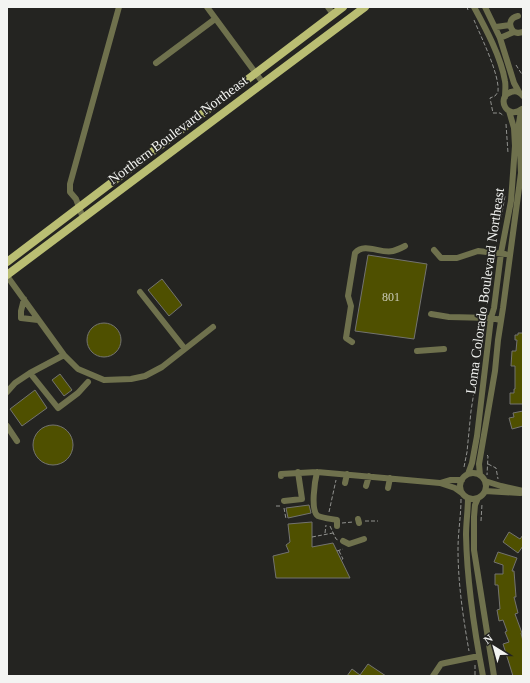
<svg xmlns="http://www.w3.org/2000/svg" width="530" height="683" viewBox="0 0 530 683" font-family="Georgia,serif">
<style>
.building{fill:#4f5000;stroke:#737370}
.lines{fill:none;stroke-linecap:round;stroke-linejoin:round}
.path{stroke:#91928f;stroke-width:1;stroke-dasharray:4 2;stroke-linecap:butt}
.minor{stroke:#6f714d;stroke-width:6}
.major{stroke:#babe73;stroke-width:8}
.labels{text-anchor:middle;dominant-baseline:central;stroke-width:3.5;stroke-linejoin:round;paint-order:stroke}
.number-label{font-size:12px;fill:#cacbb6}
.street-label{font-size:14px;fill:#f3f4f2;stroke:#242421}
</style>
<rect width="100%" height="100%" fill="#242421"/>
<path class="building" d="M368,255L427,264L414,339L355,331Z
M162,279L182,305L169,316L148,290Z
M87 340a17 17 0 1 1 34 0a17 17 0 1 1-34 0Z
M518,333H523V404H510V393H514V389H515V366H511L512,351H516L517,340H515V335H518Z
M60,374L72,390L64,396L52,380Z
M35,390L47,408L22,426L10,409Z
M523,411V426L512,429L509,418L514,417L513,413Z
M33 445a20 20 0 1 1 40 0a20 20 0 1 1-40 0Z
M309,505L311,513L288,518L286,508Z
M312,522V547L333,543L350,578H276L273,556L289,552L286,545L290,542L288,524Z
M509,532L520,539L523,535V546L518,553L503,542Z
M498,552L517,558L512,571H514L516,597H514L518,613L515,614L522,633H521L523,641V676H513L503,644L509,642L505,632L507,631L503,620L499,621L497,610L500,609L498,585H495V574H503V565L494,562Z
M368,664L386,676H347L352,669L360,675Z"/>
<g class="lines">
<path class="path" d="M467,7L468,10
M474,20C481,37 500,75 498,92L495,96L490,98L493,113H500L504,116
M516,65L523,76
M506,124L508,153
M501,218L505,196
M486,311L491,281
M487,455L488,456L487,475
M488,464L496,468L498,479
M464,467L467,452L471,411L479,360
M461,499C461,516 458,532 458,549C458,583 463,617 469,651
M276,506H281
M284,508L286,519
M329,512L336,480
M365,521H378
M481,521L482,504
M342,523L353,522
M330,526L336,539L338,540
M325,533L326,525
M312,537L333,533
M337,551L343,549
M339,551L343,559H341
M475,665V676"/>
<path class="minor" d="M207,7L263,83
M328,7L333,14
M474,7C486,29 501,57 505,81C506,86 505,92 505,97
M485,7L500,38L514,83L519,92
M496,27L510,25
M514,32C508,26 509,18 518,16
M500,38L514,32L518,33L523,32
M156,63L215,19
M522,109C506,121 496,96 511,92C516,90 520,92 523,96
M83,218L76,199L70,192V184L119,7
M434,250L441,258H457L478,251L505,254
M7,276L64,355L78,369L104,380L131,379L145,376L162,367L213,327
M140,292L185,349
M24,299L21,311V318L38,320
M431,314L449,317L491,318L501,320
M352,342L346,338L351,306L348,296L355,253C365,242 380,254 393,251C397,250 401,248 405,246
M417,351L444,349
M30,373L64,355
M7,392L15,383L30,373L58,408L78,393L88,382
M7,426L17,441
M317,472C315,480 310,511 318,516C323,518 332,519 337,520V526
M460 486a13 13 0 1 1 26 0a13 13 0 1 1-26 0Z
M468,474L472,463L477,436L491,318L494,308L501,253L511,201L515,146L514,128L509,111
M480,475L479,464L495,371L498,340L503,308L521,173L519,123L521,111
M281,476V474L317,472L440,483L455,488L462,493
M485,481L501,486L523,491
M345,483L347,474
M440,483L450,480H462
M366,486L369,476
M388,488L390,478
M485,491L520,493
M468,498C468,510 466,523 466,535C467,583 474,629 483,676
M478,498L475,505L474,517V550L494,676
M284,501L302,499L298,472
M358,519L359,523
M343,541L349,544L364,539
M433,676L441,664L445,663L479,656"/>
<path class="major" d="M7,262L343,7
M7,275L365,7"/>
</g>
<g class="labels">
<g class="number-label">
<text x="391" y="297">801</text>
</g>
<g class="street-label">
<text transform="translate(178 130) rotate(-37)">Northern Boulevard Northeast</text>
<text transform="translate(485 291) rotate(-82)">Loma Colorado Boulevard Northeast</text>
</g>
</g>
<rect width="530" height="683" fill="none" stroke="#f3f4f2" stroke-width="16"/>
<g transform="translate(494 647) rotate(323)" stroke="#242421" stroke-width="3" paint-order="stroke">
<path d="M0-3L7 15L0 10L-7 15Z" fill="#f3f4f2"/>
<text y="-6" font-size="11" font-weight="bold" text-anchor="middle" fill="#f3f4f2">N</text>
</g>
</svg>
